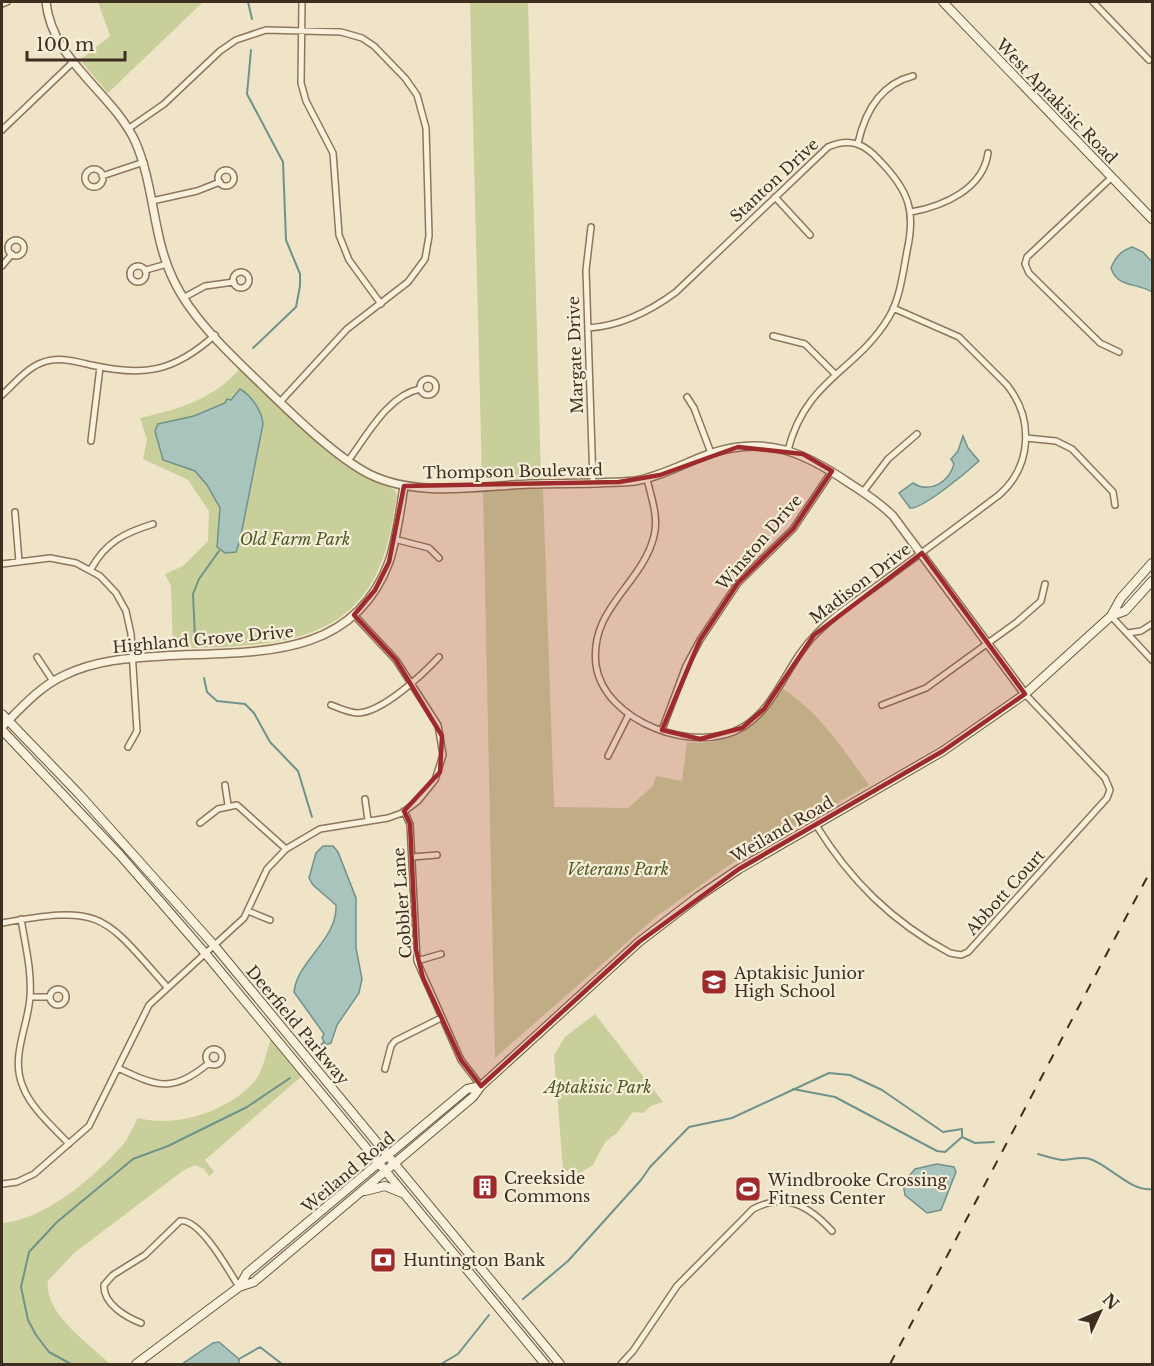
<svg xmlns="http://www.w3.org/2000/svg" width="1154" height="1366" viewBox="0 0 1154 1366" font-family="'Libre Baskerville',serif">
<style>
.green{fill:#c9cf9b}
.water{fill:#a9c4bc;stroke:#6f938a;stroke-width:1.5}
.lines{fill:none;stroke-linecap:round;stroke-linejoin:round}
.stream{stroke:#6f938a;stroke-width:2}
.minor-casing{stroke:#8d765c;stroke-width:8}
.tertiary-casing{stroke:#8d765c;stroke-width:10}
.secondary-casing{stroke:#6f573f;stroke-width:10}
.minor{stroke:#faf1dc;stroke-width:5}
.tertiary{stroke:#faf1dc;stroke-width:7}
.secondary{stroke:#faf1dc;stroke-width:8}
.rail{stroke:#3d2e20;stroke-width:2;stroke-dasharray:10 10;stroke-linecap:butt}
.marked{fill:#9e2a2b;fill-opacity:0.2;stroke:#9e2a2b;stroke-width:4.5;stroke-linejoin:round}
.labels{text-anchor:middle;dominant-baseline:central;stroke-width:4.5;stroke-linejoin:round;paint-order:stroke}
.street-label{font-size:16px;fill:#3d2e20;stroke:#f7eed8}
.park-label{font-size:16px;font-style:italic;fill:#4d5a26;stroke:#f7eed8}
.poi-label{font-size:16px;fill:#3d2e20;stroke:#f7eed8;text-anchor:start}
</style>
<rect width="100%" height="100%" fill="#f0e4c8"/>
<path class="green" d="M98,2H203L108,93L80,60L110,36Z
M470,2H528L541,478L482,479Z
M239,369L338,459L364,476L395,490L397,496C393,518 390,541 381,563C347,652 252,645 173,649L171,586L165,574L183,566L208,541L209,511L188,480L143,459L147,440L140,418C176,410 215,399 239,369Z
M543,489L554,807L628,808L653,786L656,776L682,781L687,742C731,747 759,722 783,689C821,714 843,749 869,785L735,861L658,915L495,1058L483,490Z
M595,1014L663,1102L651,1106L643,1113L633,1112L617,1133L605,1142L593,1165L580,1173L563,1170L554,1055L565,1037Z
M271,1038L302,1076L205,1160L214,1172L209,1176L204,1169L195,1165L184,1170L74,1253L48,1281C43,1313 91,1345 110,1364H2V1223C43,1220 91,1180 118,1150C127,1142 132,1129 138,1118C176,1128 227,1112 254,1082C263,1072 267,1050 271,1038Z"/>
<path class="water" d="M1132,247L1143,252L1152,262V292C1137,282 1118,289 1111,268C1116,256 1121,251 1132,247Z
M240,389C251,395 262,411 263,424L240,540L236,552L225,553L217,547L220,508L207,485L195,471L163,460L155,431L158,424L194,416L225,403L227,399L231,400Z
M963,436L968,448L979,461C968,471 922,510 910,508L899,493L913,483C930,494 949,482 954,464L951,459L958,451Z
M323,846H333L338,852L356,898V948L362,979L359,993L337,1025L331,1043L326,1045L322,1038L324,1034L294,992C297,961 338,939 336,905L313,885L309,878L316,853Z
M937,1164L954,1167L956,1172L941,1210L927,1213L905,1195L903,1183L915,1169Z
M219,1342L239,1359V1364H182L213,1343Z"/>
<g class="lines">
<path class="stream" d="M248,2L252,19
M251,50L247,94L283,162L286,240L300,274V286L296,307L253,348
M195,638L193,594L199,579L219,551
M204,678L207,692L217,701L245,704L254,713L270,742L298,771L312,817
M318,1048L324,1042
M793,1089L835,1097L937,1151L945,1152L962,1137
M1038,1154C1046,1156 1054,1159 1062,1160C1070,1160 1082,1156 1090,1159C1109,1165 1131,1192 1152,1189
M523,1299L568,1261L641,1180L650,1167L689,1127L732,1118L829,1073L850,1075L882,1090L943,1132L962,1129V1137L975,1143L994,1142
M239,1359L260,1347L282,1364
M71,1364L49,1352L36,1335L28,1320L21,1287L29,1252L57,1222L133,1159L168,1146L247,1107L290,1078
M441,1364L458,1354L489,1315"/>
<defs>
<path id="minor" d="M302,2L301,83L306,101L333,153L339,235L349,260L381,304
M1093,2L1149,60
M2,4L7,2
M128,129L164,104L220,51L236,40L266,30L341,32L362,38L374,46L405,78L417,95L426,128L429,236L425,259L408,282L347,329L280,402
M2,130L72,63
M858,143C865,112 881,84 913,76
M85 178a9 9 0 1 1 18 0a9 9 0 1 1-18 0Z
M218 178a8 8 0 1 1 16 0a8 8 0 1 1-16 0Z
M102,176L144,162
M1112,177L1027,257L1025,264L1029,273L1100,343L1119,352
M775,197L810,235
M152,201L197,191L220,182
M911,212C944,206 983,189 988,153
M591,227L586,270L593,482
M8 248a8 8 0 1 1 16 0a8 8 0 1 1-16 0Z
M130 274a8 8 0 1 1 16 0a8 8 0 1 1-16 0Z
M2,266L12,254
M146,270L167,264
M233 280a8 8 0 1 1 16 0a8 8 0 1 1-16 0Z
M183,298L205,286L234,282
M588,328C621,326 649,312 676,292L828,147C850,137 865,144 880,161C909,191 916,211 907,251C903,273 900,298 889,317C856,372 806,379 788,450
M773,336L805,344L835,374
M420 387a8 8 0 1 1 16 0a8 8 0 1 1-16 0Z
M2,395C14,384 26,369 41,363C58,356 74,361 91,365C144,377 174,372 215,335
M687,397L694,408L711,453
M1026,438L1056,441L1072,449L1113,492L1115,505
M91,441L100,367
M348,461C366,437 388,395 420,389
M647,479C651,497 659,517 654,536C642,585 589,608 596,665C604,722 696,756 743,727C777,706 787,663 815,635C836,613 862,597 886,579C924,551 962,523 999,495C1032,466 1034,419 1007,385L959,337L893,308
M863,492L888,459L917,434
M15,512L19,562
M394,539L429,548L439,558
M2,564L50,558L76,563L100,576L116,593L126,611L131,634L137,731L128,747
M91,569C106,542 124,533 153,524
M1111,616L1152,660
M1128,633L1141,631L1152,624
M37,657L53,681
M331,705C339,708 349,713 358,713C383,712 423,674 439,657
M882,705L926,688L1017,622L1041,601L1045,584
M662,730L686,666L700,640L738,583L793,529L832,471
M608,756L629,714
M225,785L228,805
M365,799L368,820
M404,811L410,824L417,961L461,1060L481,1086
M200,823L218,809L237,805L286,849
M816,825C850,880 892,922 950,953L961,955L968,952L1107,798L1110,790L1105,778L1025,694
M412,857L437,855
M248,911L270,920
M21,919C25,944 32,971 30,997C28,1027 10,1057 23,1087C31,1108 53,1127 69,1144
M2,923C102,905 102,913 167,987
M417,961L441,954
M50 997a8 8 0 1 1 16 0a8 8 0 1 1-16 0Z
M30,997H49
M206 1057a8 8 0 1 1 16 0a8 8 0 1 1-16 0Z
M118,1068C158,1087 172,1093 209,1063
M385,1069L391,1046L395,1041L441,1018
M2,1184L17,1182L34,1174L89,1126L149,1005L244,918L267,869L286,849L320,829L388,818L402,813L418,801L435,780L443,755L438,725L396,660L354,615
M141,1323C126,1317 103,1304 104,1285L113,1275L145,1255L180,1221C200,1218 229,1271 239,1287
M621,1364L633,1351L677,1286L753,1209C786,1192 809,1206 832,1231"/>
<path id="tertiary" d="M46,2C52,61 111,91 135,141C155,186 152,237 174,281C192,319 231,355 261,384C290,412 334,456 369,474C417,498 479,486 530,484C565,483 600,484 635,481C663,476 686,462 712,453C767,435 805,453 849,483C865,493 880,503 893,516L1025,694
M2,727C21,708 40,686 65,675C96,660 129,658 163,656C251,651 352,662 389,562C397,538 400,511 404,486"/>
<path id="secondary" d="M943,2L1152,219
M1111,616L1125,611L1152,581
M2,714L79,794L213,944L560,1364
M2,730L120,855L205,953L545,1364
M365,1191L385,1186L402,1193
M239,1287L254,1282L473,1097L481,1086L639,942L699,896L739,869L943,751L1025,694L1111,616L1121,598L1152,563
M136,1364L239,1287L247,1273L467,1089L481,1086"/>
</defs>
<use href="#minor" class="minor-casing"/>
<use href="#tertiary" class="tertiary-casing"/>
<use href="#secondary" class="secondary-casing"/>
<use href="#minor" class="minor"/>
<use href="#tertiary" class="tertiary"/>
<use href="#secondary" class="secondary"/>
<path class="rail" d="M890,1364L1152,868"/>
</g>
<path class="marked" d="M738,447L803,454L832,471L793,529L738,583L700,640L662,730L700,739L742,728L764,709L814,635L922,553L1025,694L943,751L739,869L639,942L481,1086L461,1060L423,978L416,950L410,824L404,811L440,772L442,736L396,660L354,615L375,590L389,562L404,486L619,482L660,475Z"/>
<defs>
<symbol id="school-square" viewBox="-11 -11 22 22"><rect x="-9" y="-9" width="18" height="18" rx="4" fill="#9e2a2b" stroke="#f7eed8"/><path d="M0-5L7-2L0 1L-7-2ZM-4 1L0 2.5L4 1V4Q0 6-4 4Z" fill="#fff"/></symbol>
<symbol id="building-square" viewBox="-11 -11 22 22"><rect x="-9" y="-9" width="18" height="18" rx="4" fill="#9e2a2b" stroke="#f7eed8"/><path d="M-4-6H4V6H1V3H-1V6H-4ZM-2.5-4.3h1.7v1.8h-1.7ZM.8-4.3h1.7v1.8H.8ZM-2.5-1h1.7V.8h-1.7ZM.8-1h1.7V.8H.8Z" fill="#fff"/></symbol>
<symbol id="stadium-square" viewBox="-11 -11 22 22"><rect x="-9" y="-9" width="18" height="18" rx="4" fill="#9e2a2b" stroke="#f7eed8"/><path d="M0-5a6.5 5 0 1 0 0 10a6.5 5 0 1 0 0-10ZM-3.5-1.8h7v3.6h-7Z" fill="#fff"/></symbol>
<symbol id="bank-square" viewBox="-11 -11 22 22"><rect x="-9" y="-9" width="18" height="18" rx="4" fill="#9e2a2b" stroke="#f7eed8"/><path d="M-6-4H6V4H-6ZM0-2.3a2.3 2.3 0 1 0 0 4.6a2.3 2.3 0 1 0 0-4.6Z" fill="#fff"/></symbol>
</defs>
<g fill-rule="evenodd">
<use href="#school-square" x="699" y="967" width="30" height="30"/>
<use href="#building-square" x="470" y="1172" width="30" height="30"/>
<use href="#stadium-square" x="733" y="1174" width="30" height="30"/>
<use href="#bank-square" x="368" y="1245" width="30" height="30"/>
</g>
<g class="labels">
<g class="street-label">
<text transform="translate(1057 101) rotate(46)">West Aptakisic Road</text>
<text transform="translate(774 180) rotate(-43)">Stanton Drive</text>
<text transform="translate(575 355) rotate(-92)">Margate Drive</text>
<text transform="translate(513 471) rotate(-1)">Thompson Boulevard</text>
<text transform="translate(759 542) rotate(-49)">Winston Drive</text>
<text transform="translate(860 583) rotate(-37)">Madison Drive</text>
<text transform="translate(203 639) rotate(-5)">Highland Grove Drive</text>
<text transform="translate(782 829) rotate(-30)">Weiland Road</text>
<text transform="translate(1005 892) rotate(-48)">Abbott Court</text>
<text transform="translate(402 903) rotate(-94)">Cobbler Lane</text>
<text transform="translate(298 1025) rotate(50)">Deerfield Parkway</text>
<text transform="translate(348 1172) rotate(-40)">Weiland Road</text>
</g>
<g class="park-label">
<text x="295" y="539">Old Farm Park</text>
<text x="618" y="869">Veterans Park</text>
<text x="598" y="1087">Aptakisic Park</text>
</g>
<g class="poi-label">
<text x="734" y="973">Aptakisic Junior<tspan x="734" dy="18">High School</tspan></text>
<text x="504" y="1178">Creekside<tspan x="504" dy="18">Commons</tspan></text>
<text x="768" y="1180">Windbrooke Crossing<tspan x="768" dy="18">Fitness Center</tspan></text>
<text x="403" y="1260">Huntington Bank</text>
</g>
</g>
<rect width="1154" height="1366" fill="none" stroke="#3d2e20" stroke-width="6"/>
<g transform="translate(1100 1312) rotate(46)" stroke="#f7eed8" stroke-width="4.5" paint-order="stroke">
<path d="M0-4.5L10 22L0 15L-10 22Z" fill="#3d2e20"/>
<text y="-9" font-size="16" font-weight="bold" text-anchor="middle" fill="#3d2e20">N</text>
</g>
<path d="M27 51v9h98v-9" fill="none" stroke="#3d2e20" stroke-width="3"/>
<text x="36" y="51" font-size="18" fill="#3d2e20" stroke="#f7eed8" stroke-width="4.5" paint-order="stroke">100 m</text>
</svg>
